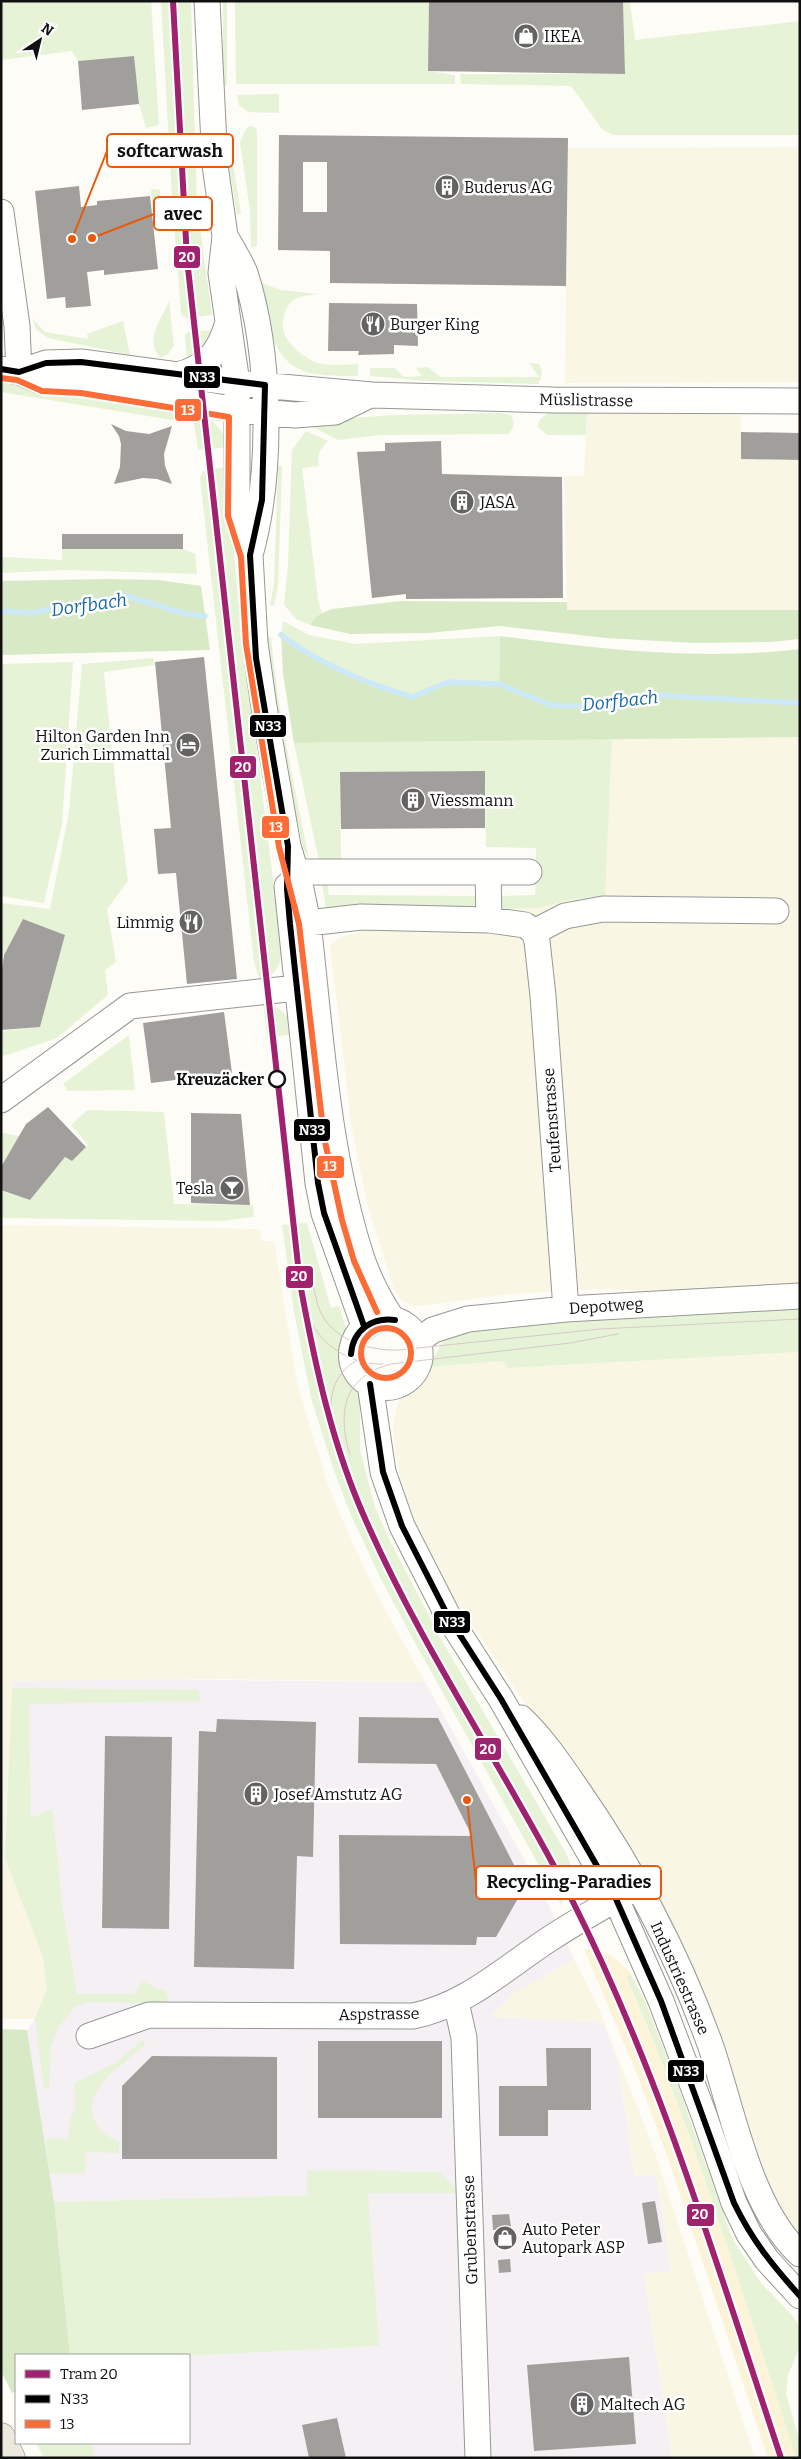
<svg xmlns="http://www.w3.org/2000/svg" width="801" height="2459" viewBox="0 0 801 2459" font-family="Bitter,serif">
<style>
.industrial{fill:#f5f0f3}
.farmland{fill:#f9f7e4}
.green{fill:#e7f3d7}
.forest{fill:#d8eac5}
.sand{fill:#fcf4d9}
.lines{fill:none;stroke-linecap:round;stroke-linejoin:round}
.stream{stroke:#cde8f7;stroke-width:5.5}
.building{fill:#a19f9c;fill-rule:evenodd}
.minor-casing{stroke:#979795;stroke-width:27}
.major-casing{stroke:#858482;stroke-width:29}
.minor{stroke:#fffffe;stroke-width:25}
.major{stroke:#ede9dc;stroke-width:28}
.tram{stroke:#d9c6c7;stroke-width:1}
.bus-1-casing{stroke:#fff;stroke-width:10}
.bus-2-casing{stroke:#fff;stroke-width:10}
.bus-1{stroke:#000;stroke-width:6}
.bus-2{stroke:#fb6c36;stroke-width:6}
.tram-1-casing{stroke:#fff;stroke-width:10}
.tram-1{stroke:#a0216e;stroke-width:6}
.stop-dot{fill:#fff;stroke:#111;stroke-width:2.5}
.labels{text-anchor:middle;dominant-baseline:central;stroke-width:5;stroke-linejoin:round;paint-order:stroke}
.poi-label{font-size:16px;fill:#111;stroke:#fff;text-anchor:start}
.street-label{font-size:16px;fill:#111;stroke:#fff}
.stop-label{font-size:16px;font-weight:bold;fill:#111;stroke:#fff;text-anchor:end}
.water-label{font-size:18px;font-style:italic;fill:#1768a6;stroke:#fff}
.leader{fill:none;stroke:#e8590c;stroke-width:2}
.callout-dot{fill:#e8590c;stroke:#fff;stroke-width:2}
.callout{fill:#fff;stroke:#e8590c;stroke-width:2}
.callout-label{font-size:18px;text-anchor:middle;font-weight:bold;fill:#111}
.line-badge{stroke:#fff;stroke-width:2}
.badge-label{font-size:14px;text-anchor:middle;font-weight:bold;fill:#fff}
</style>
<rect width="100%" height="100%" fill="#fdfcf7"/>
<path class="industrial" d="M105,1679L425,1682L544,1895L574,1959L513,1994L491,2017L593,2021L604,2025L618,2062L634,2176L656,2174L671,2271L644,2274L672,2458H95L91,2443H189V2356L379,2346L307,2195L54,2202L27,2030L35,2019L5,1858L12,1681Z"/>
<path class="farmland" d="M800,147V382L565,383L568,148Z
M587,412L741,415V459L800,460V610H567L564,476H584Z
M800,737V1291L698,1293L597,1289L509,1294L421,1306L410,1305L400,1299L394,1289L368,1207L352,1130L330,945L342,937L364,931L501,909L538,908L574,899L604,896L612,738Z
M1,1225L260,1229L261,1241H274L297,1383L327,1482L351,1540L381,1602L425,1682L226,1679L13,1681L5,1858L43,1957L47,1989L35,2019H1Z
M800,1352V2241L763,2185L724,2057L535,1718L451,1594L420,1534L403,1493L394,1445L393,1426L398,1402L428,1367L503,1361L508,1368Z
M574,1959L598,2006L655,2153L755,2458H672L644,2274L671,2271L656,2175L634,2176L618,2062L604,2025L593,2021L490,2017L513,1994Z"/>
<path class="green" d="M1,1H151L159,125L146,128L139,104L134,56L78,61L72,51L1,60Z
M161,1H191L197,206L212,315L187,318L182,315L181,311L172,197Z
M223,1H227V85H223Z
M235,1H429L428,71L455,75V84H236Z
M623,1H630L635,40L800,21V135H613L602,129L571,86L461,84L460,74H625Z
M279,94V113L248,112L239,105L237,95Z
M250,126L256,128L257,131V246L251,248L250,211L240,142L246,129Z
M159,132V156L146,157L144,134Z
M231,151L241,214L237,215L227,152Z
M151,189L160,190L162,217L153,211Z
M258,281L280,290L318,294C311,295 302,296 295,299C284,305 279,326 286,337C291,347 305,358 315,362C326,367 346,364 358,364V376C344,376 329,376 316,374C270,369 267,316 258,281Z
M169,301L174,346L168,354L161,358C143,342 162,318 169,301Z
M32,318L45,332L88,339L87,334L123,321L130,355L48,338L36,329Z
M213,330L208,346L187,362L185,335L187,332Z
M529,363L539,364C543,369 542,379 538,384L427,381L370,376V368H395L404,377L422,376L416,368L428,367L440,377H539Z
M1,381L170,408L178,421L1,392Z
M192,411C211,418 223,427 229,447L198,450Z
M587,412L586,435H547L538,427C540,406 571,412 587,412Z
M502,413L511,415C515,423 515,427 508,434L381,435L338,440L311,426V421L392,415Z
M306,431L328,441C321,449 316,455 319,466L302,468L318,600L322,613L316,616L310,625L296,619L284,605L288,565L292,450Z
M278,466H282L278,586L274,606L270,605L274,583Z
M230,467V502L238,599L281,944C282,962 279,974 260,981L254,962L200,477L204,470Z
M62,549H183L195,554L197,574L67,570L1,573V557L62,560Z
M283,621L309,635L356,644L500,636L499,684L448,682L412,697C365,683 322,665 281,635Z
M266,637H271C278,712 294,785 309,859L303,848L278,730Z
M153,658L155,665L104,672L116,789L128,881L107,909L116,962L105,970L108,995L57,1038L1,1057V1031L40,1027L65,935L23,919L4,955H1V903L50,909L69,812L82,664Z
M73,662L62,824L44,903L1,896V664Z
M612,738L605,896L574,899L538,908L501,909L499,896L535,895L536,848L486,847L485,771L340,772L341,862L319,861L294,743Z
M327,880L329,895L477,896L474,909L326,911L322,881Z
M263,1004C282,1004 289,1018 295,1034L267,1038Z
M129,1035L135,1090L68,1091L63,1084Z
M87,1110L164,1112L174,1204L253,1205L254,1217L222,1221L1,1218V1190L30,1200L65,1157L72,1161L88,1145L71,1125Z
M4,1133L19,1136L1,1167V1134Z
M307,1223L331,1308L339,1306L346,1328L360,1401V1450L375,1507L390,1541L442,1641L566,1853C575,1872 572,1887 561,1905L414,1641L379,1575L351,1515L333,1468L311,1398L294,1312L282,1225Z
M800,1304V1352L508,1368L503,1361L428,1367L443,1341L474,1330L497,1325Z
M12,1688L198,1690L200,1701L29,1704L31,1818L52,1809L63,1910L77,1994H134L143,1981L166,1992L169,1998L166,2004L88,2002L74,2007L59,2027L51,2046L49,2089H44L35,2019L47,1989L43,1957L5,1858Z
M630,1973L644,1999L676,2080L732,2238L761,2283L792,2315L799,2326L800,2347L788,2375L786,2394L800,2442V2458H796C743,2297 695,2133 626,1977Z
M143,2040L145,2042L144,2046C125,2063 79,2091 95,2122C100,2132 109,2138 119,2141V2153L86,2152L85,2173H50L45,2139H68L71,2116L75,2111L74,2083L115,2063Z
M307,2170L440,2172L460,2193H368L379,2346L189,2356L70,2355L54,2202L307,2195Z
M36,2443H91L95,2458H44Z"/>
<path class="forest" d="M107,579L159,580L201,586L210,650L1,655V581Z
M401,601L567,602V610H800V639L771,642L695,643L606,638L500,626L429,633L350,634L310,625L316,616L332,609Z
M281,635C321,665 365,683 412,697L448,682L499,684L500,636C599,649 700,661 800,649V737L294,743L283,674Z
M1,2029L27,2030L54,2202L70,2355H16V2391L12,2393L1,2371Z"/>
<path class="sand" d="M584,1949C605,1949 616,1957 630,1973L626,1978C694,2133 744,2297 796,2458H768L672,2170L640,2082Z"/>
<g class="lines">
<path class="stream" d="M1,611L31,613L79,603L126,596L186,614L205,616
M281,635C321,665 365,683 412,697L448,682L499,684L550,705L592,707L651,695L800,703"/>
</g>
<path class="building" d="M429,1H623L625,74L428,71Z
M134,56L139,104L82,110L78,61Z
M279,135L568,138L566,286L330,283V251L278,250ZM303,162H327V212H303Z
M79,186L81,207L97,205V201L150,196L158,269L104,275V270L87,272L91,306L66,308L65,297L47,299L35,191Z
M329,303L417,304L418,346L394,345V354L358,355L359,351H328Z
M111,424L126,431L149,434L172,426L164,454L165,466L172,484L157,479L143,478L114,484L120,467L121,444L119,436Z
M741,432L800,433V460L741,459Z
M441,441L442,474L562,477L563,598L406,599V594L372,598L357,452L385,451V443Z
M62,534H183V549H62Z
M204,657L237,979L187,984L176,873L158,874L154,829L171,828L155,662Z
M485,771V828L341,829L340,772Z
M23,919L65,935L40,1027L1,1030V976L4,955Z
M224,1012L232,1073L151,1083L143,1023Z
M48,1107L86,1147L72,1161L65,1157L30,1200L1,1190V1167L26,1124Z
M191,1113L241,1114L250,1205L191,1203Z
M359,1717L438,1718L525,1886L496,1937H477L476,1945L340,1944L339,1835L472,1836L436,1764L358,1763Z
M217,1719L316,1722L313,1857L297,1856L294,1969L194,1967L199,1731L216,1732Z
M105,1736L172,1737L169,1929L102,1928Z
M318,2041H442V2118H318Z
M546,2048H591V2110H548V2136H499V2086H547Z
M152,2056L277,2057V2159H122V2086Z
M655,2201L662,2242L648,2244L642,2203Z
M509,2214L514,2246L498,2247L497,2230H493L492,2215Z
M510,2259L511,2272L499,2273L498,2260Z
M629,2357L636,2444L534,2451L527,2365Z
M337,2418L346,2458H309L302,2425Z"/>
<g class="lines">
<defs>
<path id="minor" d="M207,1L215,165L225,236L221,273L237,383V515L250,555L255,643L264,707L288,846L301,889L308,923C321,1035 327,1152 362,1259C369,1279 379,1299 391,1317C395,1321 400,1321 404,1324C414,1330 420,1341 420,1352C422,1373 401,1391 380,1387C336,1379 345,1316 393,1319
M1,212L17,326L19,372
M225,236C232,248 240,261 245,273C271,354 273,473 250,555
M1,369L19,372L43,382L82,384L238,410L295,415L335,412L370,395
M19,372L46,363L81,362L237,383L372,395L553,400L800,401
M177,375C207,368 220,351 228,322
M296,872H529
M488,872L489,920
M287,886L318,1183L324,1213L364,1326
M308,923L361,917L489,920L525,925L534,932L537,941L543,996L566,1309
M534,932L565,916L603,909L776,911
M1,1100L130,1006L296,988
M418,1341L433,1330L468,1319L566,1309L800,1296
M370,1384L383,1472L402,1526L449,1618L501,1699L616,1899L661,2001L704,2115L734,2203L749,2234L767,2260L800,2296
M521,1718C544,1740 561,1766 579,1792C633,1870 679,1957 711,2047C733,2111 749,2207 800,2254
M456,2002L464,2038L478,2458
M89,2036L149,2015L413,2016C467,2005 506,1967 551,1938C577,1921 604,1906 630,1891"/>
<path id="major" d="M1,2437L11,2458"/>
</defs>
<use href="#minor" class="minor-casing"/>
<use href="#major" class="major-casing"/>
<use href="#minor" class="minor"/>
<use href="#major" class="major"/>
<path class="tram" d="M310,1272C313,1283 315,1295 318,1306C330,1340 368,1351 399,1350L600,1329L800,1319
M300,1283C304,1297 305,1312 312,1324C327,1350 355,1365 383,1364
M336,1442C327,1410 326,1375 361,1358
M350,1455C337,1412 343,1377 391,1364L570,1343L618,1334"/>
<defs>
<path id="bus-1" d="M1,369L19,372L46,363L81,362L265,385L262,500L250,555L256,658L288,846L287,889L290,924L318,1183L324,1213L364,1326
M351,1354C353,1330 372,1317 395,1320
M370,1384L383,1472L402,1526L449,1618L501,1699L616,1899L661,2001L734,2203C752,2240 772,2265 800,2296"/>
<path id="bus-2" d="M1,378L17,380L42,391L81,393L229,417L228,516L241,557L246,644L279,847L299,924L324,1137L342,1220L354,1261L377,1312
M361 1353a25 25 0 1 1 50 0a25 25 0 1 1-50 0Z"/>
</defs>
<use href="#bus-1" class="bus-1-casing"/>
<use href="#bus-2" class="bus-2-casing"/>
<use href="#bus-1" class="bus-1"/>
<use href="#bus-2" class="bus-2"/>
<defs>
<path id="tram-1" d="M173,1L187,259L300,1283C315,1365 332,1446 367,1523C425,1654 507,1773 572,1900C662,2078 718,2269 781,2458"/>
</defs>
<use href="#tram-1" class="tram-1-casing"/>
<use href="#tram-1" class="tram-1"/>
</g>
<defs>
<symbol id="shop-disc" viewBox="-11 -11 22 22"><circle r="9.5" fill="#646362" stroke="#fff"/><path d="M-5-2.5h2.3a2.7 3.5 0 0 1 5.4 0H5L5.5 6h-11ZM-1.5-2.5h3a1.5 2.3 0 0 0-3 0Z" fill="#fff"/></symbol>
<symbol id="building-disc" viewBox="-11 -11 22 22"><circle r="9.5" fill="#646362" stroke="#fff"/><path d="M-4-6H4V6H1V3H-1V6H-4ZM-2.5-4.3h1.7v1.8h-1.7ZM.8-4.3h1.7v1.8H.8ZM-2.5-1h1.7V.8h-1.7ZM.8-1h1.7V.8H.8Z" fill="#fff"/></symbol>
<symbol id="restaurant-disc" viewBox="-11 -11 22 22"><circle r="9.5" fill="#646362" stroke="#fff"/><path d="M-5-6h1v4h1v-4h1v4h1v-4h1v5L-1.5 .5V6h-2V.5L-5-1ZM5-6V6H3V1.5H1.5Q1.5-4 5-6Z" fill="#fff"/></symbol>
<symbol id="hotel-disc" viewBox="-11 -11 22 22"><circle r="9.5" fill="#646362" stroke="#fff"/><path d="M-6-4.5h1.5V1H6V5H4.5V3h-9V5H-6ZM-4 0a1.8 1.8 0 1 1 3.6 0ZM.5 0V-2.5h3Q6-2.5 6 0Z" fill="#fff"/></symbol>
<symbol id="bar-disc" viewBox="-11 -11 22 22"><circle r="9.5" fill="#646362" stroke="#fff"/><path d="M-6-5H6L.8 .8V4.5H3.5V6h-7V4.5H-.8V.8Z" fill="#fff"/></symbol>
</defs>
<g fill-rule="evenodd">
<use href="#shop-disc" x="512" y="22" width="28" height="28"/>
<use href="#building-disc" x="433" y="173" width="28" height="28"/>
<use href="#restaurant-disc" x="359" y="310" width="28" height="28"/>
<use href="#building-disc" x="448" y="488" width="28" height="28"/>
<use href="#hotel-disc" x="174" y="731" width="28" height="28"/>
<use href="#building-disc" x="399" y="786" width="28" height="28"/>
<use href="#restaurant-disc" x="177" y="908" width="28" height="28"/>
<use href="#bar-disc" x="218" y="1174" width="28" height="28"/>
<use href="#building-disc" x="242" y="1780" width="28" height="28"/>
<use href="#shop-disc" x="491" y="2224" width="28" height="28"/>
<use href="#building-disc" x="568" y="2390" width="28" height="28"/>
</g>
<circle class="stop-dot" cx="277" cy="1079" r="8"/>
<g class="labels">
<g class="poi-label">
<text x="544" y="36">IKEA</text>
<text x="464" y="187">Buderus AG</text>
<text x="390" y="324">Burger King</text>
<text x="480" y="502">JASA</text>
<text x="170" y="736" text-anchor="end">Hilton Garden Inn<tspan x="170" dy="18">Zurich Limmattal</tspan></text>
<text x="430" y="800">Viessmann</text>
<text x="174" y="922" text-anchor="end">Limmig</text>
<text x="214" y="1188" text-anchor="end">Tesla</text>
<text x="274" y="1794">Josef Amstutz AG</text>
<text x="522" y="2229">Auto Peter<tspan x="522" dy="18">Autopark ASP</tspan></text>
<text x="600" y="2404">Maltech AG</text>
</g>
<g class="street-label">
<text transform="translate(586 400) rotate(1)">Müslistrasse</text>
<text transform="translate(552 1120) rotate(-94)">Teufenstrasse</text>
<text transform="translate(606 1306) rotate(-4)">Depotweg</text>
<text transform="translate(680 1978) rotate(66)">Industriestrasse</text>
<text transform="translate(379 2014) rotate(-1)">Aspstrasse</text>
<text transform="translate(470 2230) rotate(-92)">Grubenstrasse</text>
</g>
<g class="stop-label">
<text x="264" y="1079">Kreuzäcker</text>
</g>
<g class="water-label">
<text transform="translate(89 605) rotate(-8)">Dorfbach</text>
<text transform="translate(620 701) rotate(-6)">Dorfbach</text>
</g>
</g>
<path class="leader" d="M72 239L107 151M92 238L154 214M467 1800L476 1882"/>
<g class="callout-dot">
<circle cx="72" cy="239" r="5"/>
<circle cx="92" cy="238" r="5"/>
<circle cx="467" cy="1800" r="5"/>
</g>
<g class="callout">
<rect x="107" y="134" width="126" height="33" rx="5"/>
<rect x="154" y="197" width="58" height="33" rx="5"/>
<rect x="476" y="1866" width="185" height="33" rx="5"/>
</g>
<g class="callout-label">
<text x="170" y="157">softcarwash</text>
<text x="183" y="220">avec</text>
<text x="569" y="1888">Recycling-Paradies</text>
</g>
<g class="line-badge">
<rect x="173" y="245" width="28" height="24" rx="5" fill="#a0216e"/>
<rect x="183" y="365" width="38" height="24" rx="5" fill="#000"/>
<rect x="174" y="398" width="28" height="24" rx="5" fill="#fb6c36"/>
<rect x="249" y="714" width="38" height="24" rx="5" fill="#000"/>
<rect x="229" y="755" width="28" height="24" rx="5" fill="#a0216e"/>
<rect x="261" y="815" width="29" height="24" rx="5" fill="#fb6c36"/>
<rect x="293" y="1118" width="38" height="24" rx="5" fill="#000"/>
<rect x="316" y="1155" width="29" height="24" rx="5" fill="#fb6c36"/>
<rect x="285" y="1265" width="29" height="24" rx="5" fill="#a0216e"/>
<rect x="433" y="1610" width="38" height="24" rx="5" fill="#000"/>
<rect x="474" y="1737" width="28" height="24" rx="5" fill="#a0216e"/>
<rect x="667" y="2059" width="38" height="24" rx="5" fill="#000"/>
<rect x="686" y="2203" width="29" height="24" rx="5" fill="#a0216e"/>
</g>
<g class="badge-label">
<text x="187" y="262">20</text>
<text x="202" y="382">N33</text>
<text x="188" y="415">13</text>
<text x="268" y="731">N33</text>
<text x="243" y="772">20</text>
<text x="276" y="832">13</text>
<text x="312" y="1135">N33</text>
<text x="330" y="1171">13</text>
<text x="299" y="1281">20</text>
<text x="452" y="1627">N33</text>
<text x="488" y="1754">20</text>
<text x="686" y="2076">N33</text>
<text x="700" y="2219">20</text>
</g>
<rect width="801" height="2459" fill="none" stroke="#111111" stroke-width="5"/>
<rect x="15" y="2354" width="175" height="90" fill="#ffffff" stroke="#a0a0a0"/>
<rect x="25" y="2370" width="25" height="8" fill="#a0216e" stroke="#a0a0a0"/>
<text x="60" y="2379" font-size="15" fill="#111111">Tram 20</text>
<rect x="25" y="2395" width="25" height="8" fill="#000000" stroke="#a0a0a0"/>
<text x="60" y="2404" font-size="15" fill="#111111">N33</text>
<rect x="25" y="2420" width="25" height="8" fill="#fb6c36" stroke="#a0a0a0"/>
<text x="60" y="2429" font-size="15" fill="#111111">13</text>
<g transform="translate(40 40) rotate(35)" stroke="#ffffff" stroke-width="4" paint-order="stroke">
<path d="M0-4L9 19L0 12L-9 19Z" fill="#111111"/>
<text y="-8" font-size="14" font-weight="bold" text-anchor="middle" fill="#111111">N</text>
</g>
</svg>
